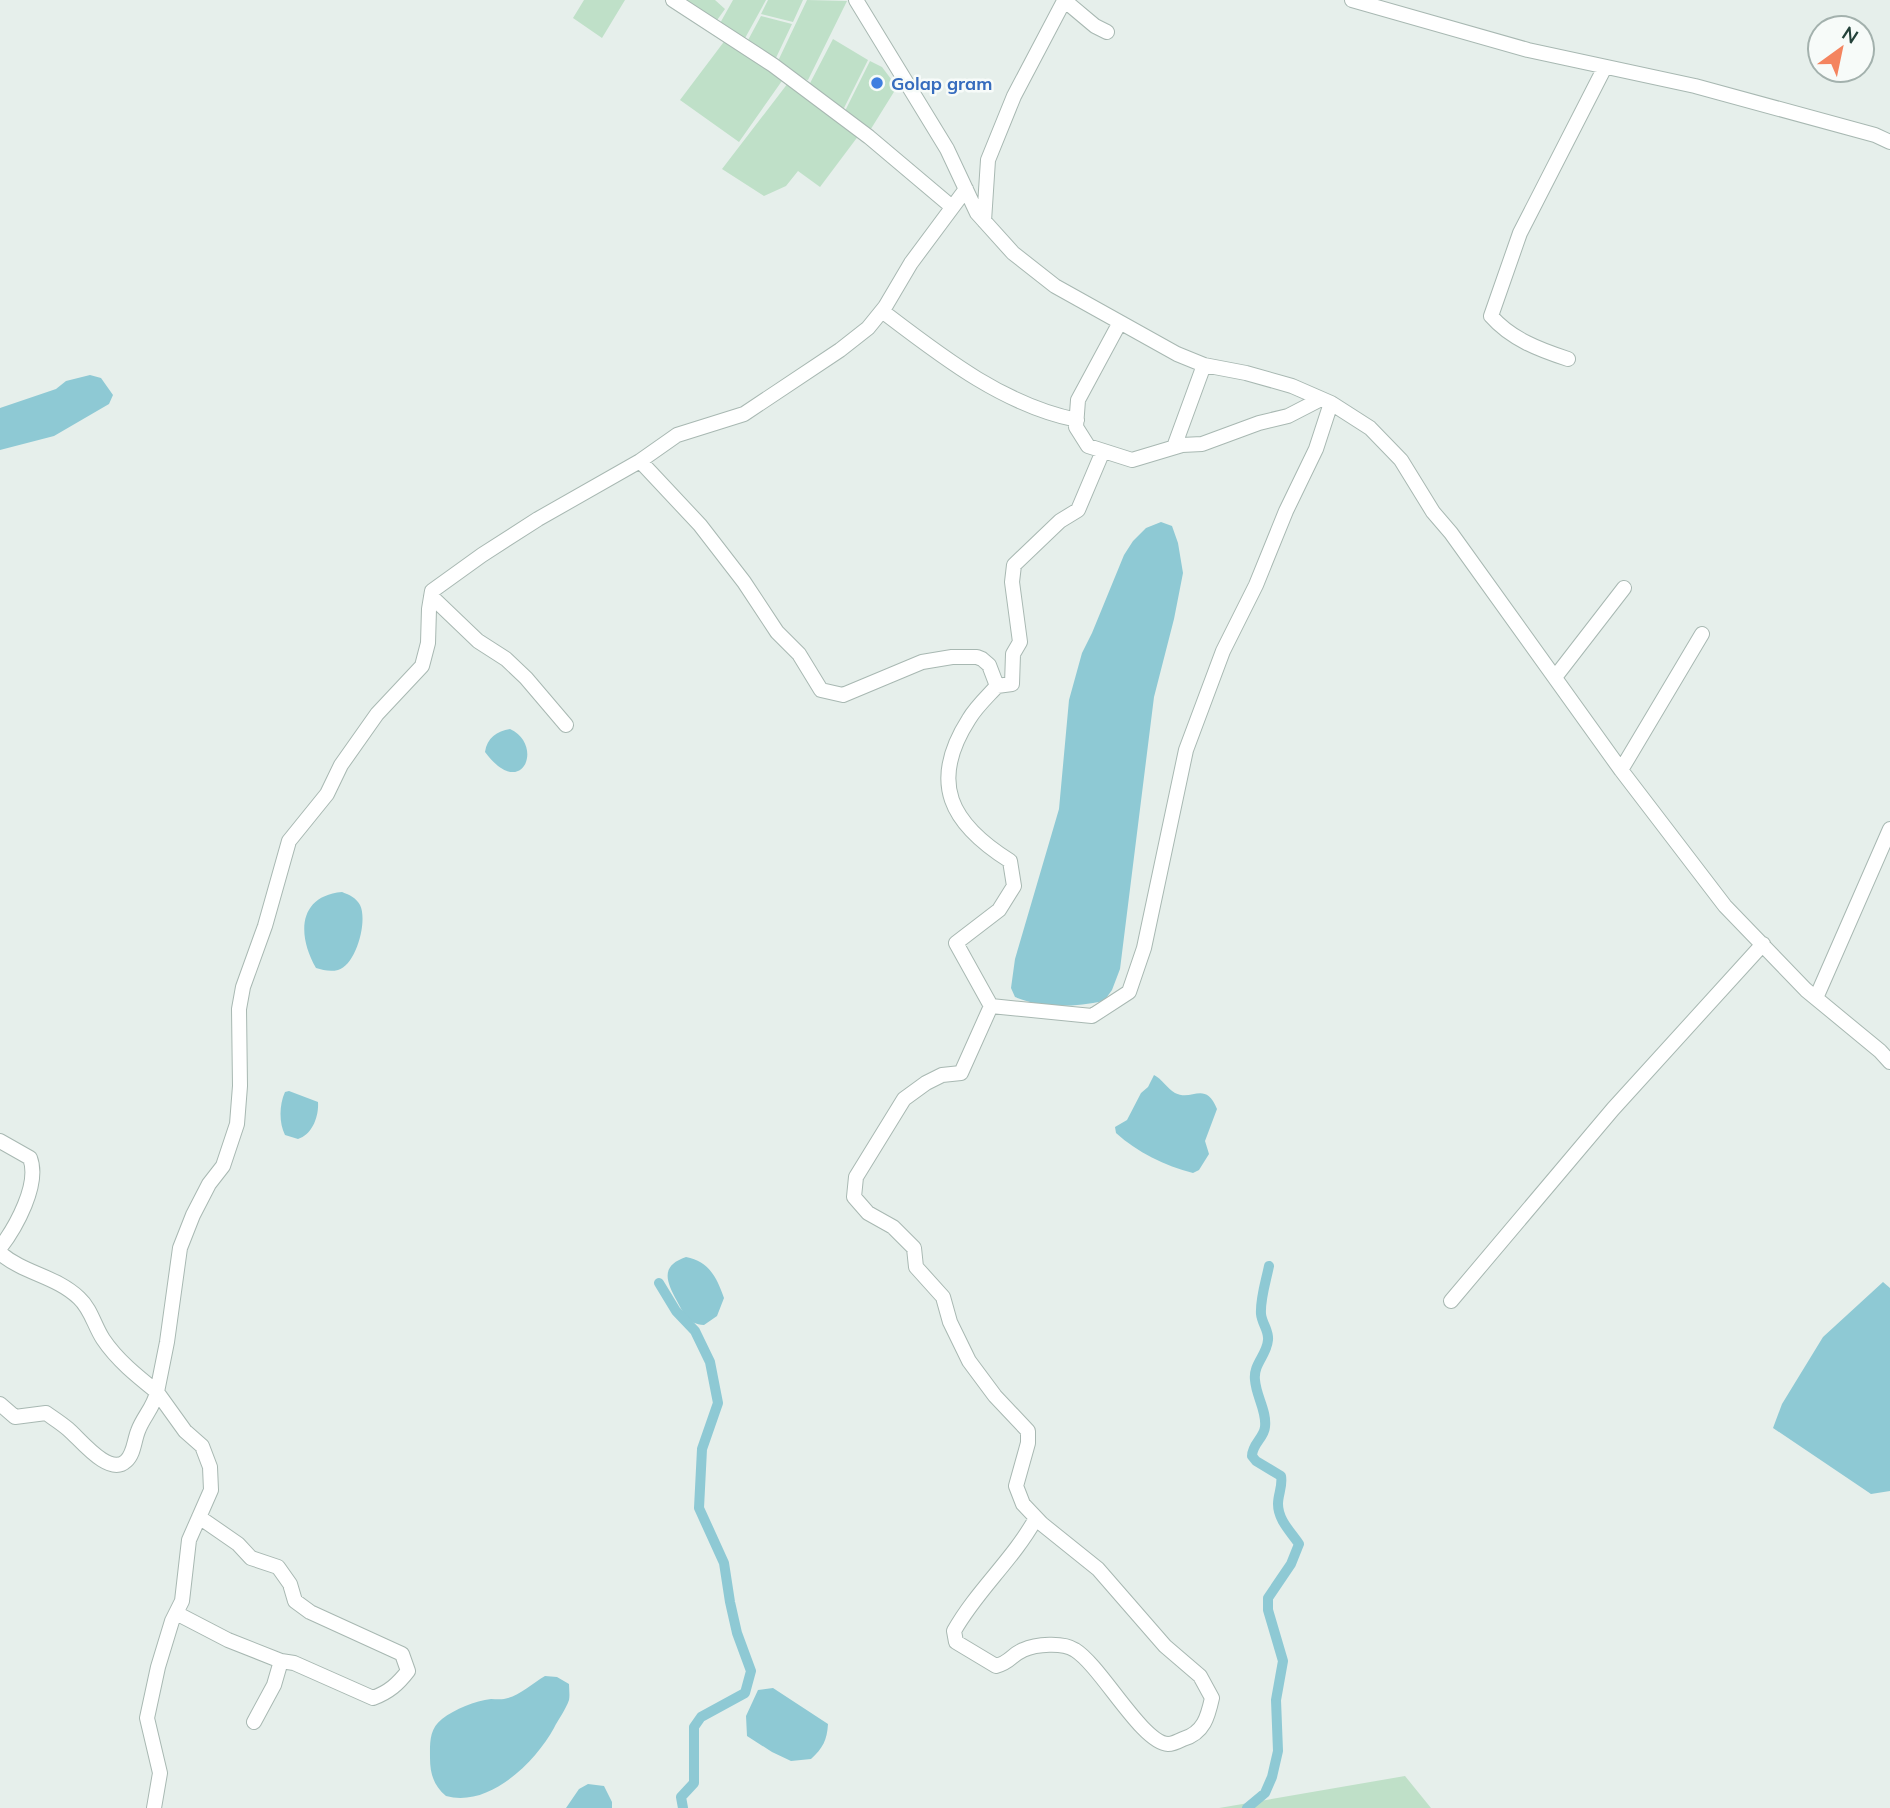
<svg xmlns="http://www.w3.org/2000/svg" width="1890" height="1808" viewBox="0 0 1890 1808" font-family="Mulish,sans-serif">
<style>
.green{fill:#bfe0c8}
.water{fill:#8ec9d4}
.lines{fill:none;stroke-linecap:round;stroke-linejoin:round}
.canal{stroke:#8ec9d4;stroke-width:10}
.minor-casing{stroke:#a8b8b2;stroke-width:16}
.minor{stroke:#fff;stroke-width:14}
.shop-dot{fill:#3f7fe0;stroke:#f7fbf9;stroke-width:2.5}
.labels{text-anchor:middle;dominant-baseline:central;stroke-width:5;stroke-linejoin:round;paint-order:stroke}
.shop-label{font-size:18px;font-weight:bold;fill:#366cbe;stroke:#f7fbf9;text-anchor:start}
</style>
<rect width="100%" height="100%" fill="#e6efeb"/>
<path class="green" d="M584,0H625L602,38L573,18Z
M681,0H715L725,9L715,23Z
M733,0H766L744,40L719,25Z
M768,0H803L793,22L761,14Z
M807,0L847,1L808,80L801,79L778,61Z
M761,16L792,24L775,60L747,42Z
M726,39L784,78L739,142L680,100Z
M833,39L868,60L842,112L808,87Z
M870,61L882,67L897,87L869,132L844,113Z
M788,83L859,135L820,187L798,171L786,186L764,196L722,169Z
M1405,1776L1431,1808H1219Z"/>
<path class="water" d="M90,375L101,378L113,395L109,404L54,436L0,450V408L56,389L66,381Z
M1161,522L1172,526L1178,543L1183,573L1174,619L1154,697L1120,969L1112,990L1104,1001C1073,1007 1044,1009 1015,997L1011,988L1015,959L1059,809L1069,700L1082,653L1092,633L1124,555L1133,541L1146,528Z
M510,729C545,745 522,802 485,752C487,738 497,731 510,729Z
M342,892C350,895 356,898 360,905C368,921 356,965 338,970C330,972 323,970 316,968C297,935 298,896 342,892Z
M1154,1075C1162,1079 1167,1088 1175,1093C1192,1102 1205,1080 1217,1109L1205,1141L1209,1154L1199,1170L1193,1173C1165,1166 1137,1152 1116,1133L1115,1127L1127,1120L1141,1093L1148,1087Z
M289,1091L318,1102C319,1117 312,1135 298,1139L285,1135C279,1123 279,1105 285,1092Z
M686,1257C709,1261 717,1278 724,1298L717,1316L704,1325C688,1324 684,1314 677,1301C666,1281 660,1266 686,1257Z
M1883,1282L1890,1288V1491L1871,1494L1773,1428L1782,1404L1823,1337Z
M545,1676L557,1677L569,1684C569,1689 570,1695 569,1700C566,1709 558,1720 554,1728C536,1761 490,1808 446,1796C434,1786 430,1774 430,1758C430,1743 429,1729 442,1719C455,1709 475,1701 491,1699C496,1699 503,1700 508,1698C520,1695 533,1683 545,1676Z
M773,1688L828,1724C827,1740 823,1748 811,1759L791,1761L772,1752L747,1736L746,1716L758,1690Z
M588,1784L604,1786L612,1802V1808H566L579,1789Z"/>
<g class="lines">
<path class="canal" d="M659,1283L676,1311L695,1331L710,1362L718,1403L702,1449L699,1508L724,1563L730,1602L737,1633L751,1671L745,1693L701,1717L694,1727V1783L681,1797L683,1808
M1247,1808L1265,1793L1272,1777L1278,1751L1276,1700L1283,1661L1268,1610V1598L1291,1564L1299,1544C1291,1532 1278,1520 1278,1504C1278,1494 1283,1486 1281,1476L1256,1461L1252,1456C1252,1444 1264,1438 1265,1427C1267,1411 1256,1396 1255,1380C1253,1364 1267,1355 1268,1340C1269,1330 1262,1324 1261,1314C1260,1299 1266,1281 1269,1266"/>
<defs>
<path id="minor" d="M673,0L773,65L869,137L952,207
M856,0L947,149L977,213L1013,253L1055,286L1177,354L1204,365L1246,373L1292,386L1331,403L1370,428L1401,460L1433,512L1451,533L1621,770L1725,906L1806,990L1880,1051L1890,1062
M1064,0L1095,26L1107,32
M1352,0L1528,50L1695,86L1875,135L1890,142
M984,221L988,160L1014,96L1064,1
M882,311C941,356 1003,405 1077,420
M1119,324L1078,400L1076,427L1088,446L1132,460L1182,445L1202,444L1259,423L1288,416L1321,399
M1568,359C1540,350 1511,339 1491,316L1520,233L1605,67
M1174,447L1204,365
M640,461L700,525L744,582L777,632L799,654L821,690L843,695L922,662L952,657H977L982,659L989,665L997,686C987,697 976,707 969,719C928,783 951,824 1010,861L1014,886L999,910L956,943L991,1006
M431,596L478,641L506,659L526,678L566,725
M1556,676L1624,588
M997,686L1012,684L1013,654L1020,642L1012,582L1014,565L1060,521L1078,510L1103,451
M1621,770L1702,634
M1816,998L1890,829
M0,1141L30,1158C40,1184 16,1227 0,1248
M0,1253C25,1274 56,1276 79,1298C91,1309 94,1325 103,1339C117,1360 137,1376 157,1392C154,1407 143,1417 138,1431C134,1441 134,1454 126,1461C109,1477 80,1439 68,1429C61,1423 53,1418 46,1413L15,1417L0,1404
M1451,1301L1613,1109L1763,944
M199,1517L238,1544L251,1558L278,1567L290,1584L295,1601L310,1612L402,1654L408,1671C398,1684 389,1692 373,1698L294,1663L281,1661
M1036,1518C1013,1560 977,1590 954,1631L956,1642L996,1666C1011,1662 1011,1655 1023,1650C1036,1644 1063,1642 1075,1650C1101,1666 1142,1743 1168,1744C1172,1744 1179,1741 1183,1739C1204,1733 1208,1716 1212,1698L1200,1676L1165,1646L1098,1569L1042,1524L1023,1504L1016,1486L1028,1443V1431L995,1396L969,1361L950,1322L943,1297L916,1267L914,1248L893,1227L868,1213L854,1197L856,1177L904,1099L926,1083L942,1075L961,1073L991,1006L1092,1016L1129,992L1144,948L1186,750L1223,651L1256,585L1286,511L1316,449L1331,403
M176,1613L228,1640L281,1661L274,1685L254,1722
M154,1808L160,1773L147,1718L158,1667L172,1621L182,1601L189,1540L211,1490L210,1467L202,1446L185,1431L157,1392L167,1342L180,1248L193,1215L209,1184L223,1166L237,1124L240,1086L239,1009L243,987L265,926L289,841L327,794L341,765L377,714L422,666L428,643L429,609L432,591L482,555L538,519L640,461L677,435L744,414L840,350L868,328L885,307L911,263L966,189"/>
</defs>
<use href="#minor" class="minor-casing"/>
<use href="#minor" class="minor"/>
</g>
<circle class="shop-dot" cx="877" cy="83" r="7"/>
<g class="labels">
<g class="shop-label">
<text x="891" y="83">Golap gram</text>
</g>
</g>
<g transform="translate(1841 49) rotate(33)"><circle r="33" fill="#f7fbf9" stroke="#a3b1ad" stroke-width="2"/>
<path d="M0-5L12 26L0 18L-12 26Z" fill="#f4845f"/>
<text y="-10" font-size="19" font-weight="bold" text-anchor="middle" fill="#24423a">N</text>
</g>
</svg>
